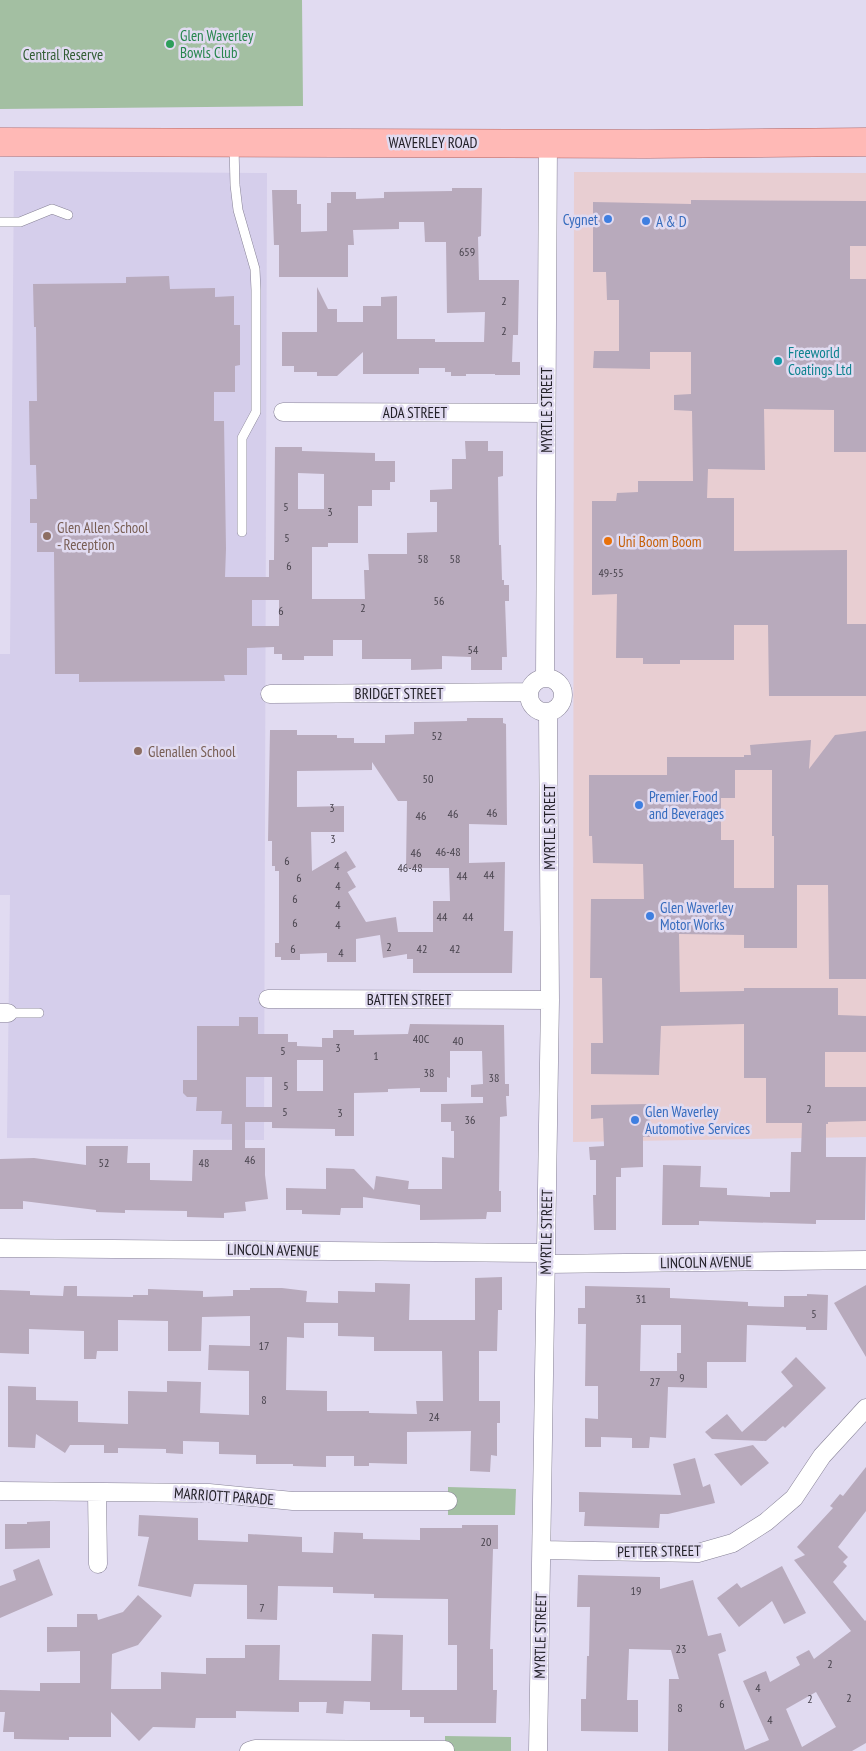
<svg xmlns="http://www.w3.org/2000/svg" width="866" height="1751" viewBox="0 0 866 1751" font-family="'PT Sans Narrow',sans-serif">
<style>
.industrial{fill:#e8ced2}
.built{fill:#d5ceeb}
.green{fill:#a3bfa2}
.building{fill:#b8aabc;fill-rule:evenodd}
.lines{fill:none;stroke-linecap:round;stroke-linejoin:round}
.service-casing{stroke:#878296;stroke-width:10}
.minor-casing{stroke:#878296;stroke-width:19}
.primary-casing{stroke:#b26665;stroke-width:29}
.service{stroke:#fff;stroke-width:9}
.minor{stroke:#fff;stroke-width:18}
.primary{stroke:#ffb9b6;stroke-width:28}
.leisure-dot{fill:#2e9e5b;stroke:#e1dbf1;stroke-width:2}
.shop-dot{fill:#3f7fe0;stroke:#e1dbf1;stroke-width:2}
.culture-dot{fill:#0f9aa8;stroke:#e1dbf1;stroke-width:2}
.education-dot{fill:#8d6e63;stroke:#e1dbf1;stroke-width:2}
.food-dot{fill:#e8710a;stroke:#e1dbf1;stroke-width:2}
.labels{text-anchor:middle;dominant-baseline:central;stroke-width:5;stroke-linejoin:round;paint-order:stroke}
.number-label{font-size:12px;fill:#48434d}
.leisure-label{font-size:15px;fill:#27864d;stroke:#e1dbf1;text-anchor:start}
.park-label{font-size:15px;fill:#325d34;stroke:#e1dbf1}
.street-label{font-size:15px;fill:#232128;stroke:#e1dbf1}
.shop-label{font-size:15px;fill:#366cbe;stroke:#e1dbf1;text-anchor:start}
.culture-label{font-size:15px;fill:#0d838f;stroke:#e1dbf1;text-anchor:start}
.education-label{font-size:15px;fill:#785e54;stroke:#e1dbf1;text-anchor:start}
.food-label{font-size:15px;fill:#c56008;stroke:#e1dbf1;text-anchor:start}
</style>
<rect width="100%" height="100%" fill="#e1dbf1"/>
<path class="industrial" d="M574,172L866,173V1137L573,1142Z"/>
<path class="built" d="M14,171L267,173L264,1140L7,1138L10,895H0V654H10Z"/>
<path class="green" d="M0,0H302L303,106L0,109Z
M448,1487L516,1489L515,1515H448Z
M445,1736L511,1737V1751H445Z"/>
<path class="building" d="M452,188H482L481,236L478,237L479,280H519L518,335H513L512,362H520V375H495V374H466V376H451V372H445V368H419V374H363V352L337,376H317V372H294V366H282V332H317V287L328,309H337V322H363V306H381V297L397,296V339H435V342H484L485,312L447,313L446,242H425L424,222H399V229L353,230L354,245H348V277H279V245H274L272,190H297V204H301V232L327,231V203H331V192H356V199L384,198V192L452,191Z
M691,200L866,201V246H850V279H866V452H834V410L764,409L765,470L708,469L707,498H734V551L847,550V624H866V696H769L768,625H734V660H680V664H643V658H616L617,594L592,595V501H616L617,493L638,492V481H693L692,411L674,410V395L691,394V352H650V369L593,368L594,351H619V300H607L606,272H593V202L691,204Z
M169,276L170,289L215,288V297L234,296V325H240V365L235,366V392H214V421H224L226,549L225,577H269V560H274L275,447H302V451L375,453V461H395V482H390V490H372V506H358V543H328V547H312V599H365L364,570H369L368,554H407V533L437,532V502H430V490L452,489V459H466L465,441H488V451H503V476L498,477L499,545H501L502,580H504V585H509V601H505L507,657H502V670H471V657L442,656V669L411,670V659H362V640H333V656H304V660H282V654H274V647L247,648V675H224L225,681L79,682V674H55L54,552H37V523H30V499H37L36,465H30L29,401H37L36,327H34L33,284L126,283V277ZM298,473L324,474V509H298ZM252,600H279V626H252Z
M467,718H503V723L506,724L507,825L469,824V863L505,862L504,931H513L512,973H413V959H407V954L383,958L380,935L356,939V962H327V953L300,954V960H281V957H275V943H279V871H275V866H272V841H268L270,730H297V735H337V738H354V743H385V735L414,734V722L467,721ZM372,762L398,801H407L406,868H449L450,901H433V932H398L396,917L366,922L348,892L356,887L347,872L356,867L346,851L312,871L311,832H344V806L297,807V771L372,770Z
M866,731V979H829L828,885H797V948H744V935L679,934L680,992L744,991V988H838V1015L866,1016V1052H825V1087H866V1121L828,1122V1124H826V1157H866L865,1220H816V1224L699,1221V1225H662L663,1165L701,1166L700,1187L727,1188V1195L770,1197V1192H790L791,1152H801L802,1123H766V1078H744V1024L661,1026L659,1075L591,1074V1043H603L602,978H590L591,899H644L643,864L593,863L592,836H589V775H667V757H744V755H751L750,745L811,740L809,769L835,735ZM735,770H772V836H774V888H734V840H721V798H735Z
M239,1017H258V1034H288V1042H297V1046L322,1047V1038H333V1030H354V1035L408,1034L410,1024L504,1025L505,1084H509V1096H506L507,1116L500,1117L499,1191H501V1212H487L486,1219L420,1220V1205L363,1197V1208H341L340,1215L302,1214V1210H286V1188L326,1189V1168L354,1169L374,1190L376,1176L409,1181L408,1189H442V1157L454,1158V1131H451V1122H441V1104L483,1103V1097H471V1085L483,1084L482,1051H450V1078L447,1077V1092H420V1088L388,1089V1092L354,1093V1136H335V1129L272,1128V1122H245V1148H265V1175L268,1199L245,1202L246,1211L224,1213V1218L187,1217V1211L125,1210V1213L96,1212V1210L23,1201V1209H0V1159L34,1158L86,1165V1146H128L127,1163H150V1180L192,1181L193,1150H232V1124H221L222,1111H196L197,1097H187L183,1093V1080H197V1026H239ZM297,1060H323V1091H297ZM246,1077H272V1107H246Z
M649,1104L650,1137H643V1167L621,1168V1177H616V1230H594L593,1195H596V1160H590L589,1147L604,1146L603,1118L591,1119V1105Z
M502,1277V1310H498L497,1351H479V1401H500V1423H497V1456L491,1455L490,1472L470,1471L471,1431L407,1432V1464L369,1463V1466H354V1456H326V1467L293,1466V1464H256V1455L219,1454V1442L183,1441V1454L166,1453V1449L118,1448V1453H104V1445H70L65,1453L36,1434L35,1448L8,1447V1386L36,1387V1400L78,1401V1422L128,1424V1391L167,1392V1381L201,1382L200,1413L249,1415V1371L208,1370L209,1345L250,1346V1316L202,1317L201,1351H168V1321L118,1320V1351H97L96,1359H84V1331L29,1329V1354L0,1353V1290L30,1291V1295L63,1296L64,1286H77V1296L133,1297V1295H148V1289L203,1291V1297L233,1296V1290H250V1288H282L307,1291L306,1302L338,1303V1291L375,1292V1283L410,1284L409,1320H475V1278ZM304,1323H338V1336L374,1337V1351H442L443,1401H416L417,1414L369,1413V1411H327V1391L286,1390L287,1337L304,1338Z
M866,1285V1357L834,1303Z
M585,1286L670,1288V1298L748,1302V1306L784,1307V1296H807V1294L828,1295L827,1330H806V1327L747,1325L746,1362H707V1388L668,1387L666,1438L650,1437L649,1448H632V1438L601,1437V1447H585V1418L598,1419V1386H585L586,1324H578V1308H585ZM641,1325H681V1353H677V1371H640Z
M796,1357L826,1388L785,1428L783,1426L766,1441L712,1439L705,1432L727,1414L742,1432L793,1386L781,1372Z
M753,1445L769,1463L741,1486L714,1454Z
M695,1458L703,1487L710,1484L715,1503L668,1514H660L659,1528L584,1526L585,1512H579V1492L681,1495L673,1464Z
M866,1467V1511L838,1547L848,1557L843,1562L847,1566L833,1582L865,1621L866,1620V1743L852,1751H668L669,1679H679L671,1650L629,1649L627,1700H638V1732L581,1731V1699H586L587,1656H589L590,1607H577L578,1575L660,1577V1589L693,1580L708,1636L721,1633L726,1651L718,1654L745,1750L769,1740L743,1681L766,1671L770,1682L800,1665L796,1657L809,1650L814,1659L851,1631L794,1560L805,1555L797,1547L833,1508L830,1506L840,1494L843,1496ZM816,1692L836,1727L802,1747L786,1709Z
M139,1515L198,1518V1540L248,1542V1534L302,1537V1552L333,1553L334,1532L363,1533V1539L420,1540V1528H462V1525H498V1549H493L490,1649H493V1690H497L496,1723H424V1717H410V1710H370V1702L344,1701L343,1714L326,1713L327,1702H299V1712L236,1711V1718H196L195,1728L153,1727L139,1741L111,1712V1737H69V1740L14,1739V1732H3L5,1712H0V1690L40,1691V1683H80V1651L47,1652V1627H77V1614H97L98,1620L123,1612L138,1595L162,1616L138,1645L112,1654L111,1689H161V1672L206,1674V1658H245V1645H280L279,1680L371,1681L372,1634L403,1635L402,1690H457V1645H448V1599L374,1598V1594L333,1593V1587L278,1586L277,1620L247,1619V1585L194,1584L191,1597L138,1586L149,1537L138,1536Z
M50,1521V1548L5,1549V1524H27V1522Z
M39,1559L53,1595L0,1618V1586L16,1580L13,1570Z
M782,1566L806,1613L784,1624L772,1601L739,1627L717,1598L737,1583L741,1588Z"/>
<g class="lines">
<defs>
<path id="service" d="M234,147L235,185L238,210L255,269L256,290V412L242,438V532
M0,222H20L52,209L68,215
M8,1013H39"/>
<path id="minor" d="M283,412L546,413
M529 695a17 17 0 1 1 34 0a17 17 0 1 1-34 0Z
M545,678L548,143
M270,694L529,692
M268,999L550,1000
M0,1013H8
M0,1248L546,1253
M546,1264L866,1260
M0,1491L209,1493L293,1501H448
M97,1492L98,1564
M542,1550L698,1553L733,1543L766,1522L794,1498L822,1456L866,1408
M249,1751L255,1749L445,1750
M538,1751L550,1000L548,712"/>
<path id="primary" d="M0,142L647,144L866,142"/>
</defs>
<use href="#service" class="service-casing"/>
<use href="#minor" class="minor-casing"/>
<use href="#primary" class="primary-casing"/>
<use href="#service" class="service"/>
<use href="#minor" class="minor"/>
<use href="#primary" class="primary"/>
</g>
<circle class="leisure-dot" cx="170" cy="44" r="5"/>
<g class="shop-dot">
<circle cx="608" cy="219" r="5"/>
<circle cx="646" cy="221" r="5"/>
<circle cx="639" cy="805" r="5"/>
<circle cx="650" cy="916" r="5"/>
<circle cx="635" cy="1120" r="5"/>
</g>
<circle class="culture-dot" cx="778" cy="361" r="5"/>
<g class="education-dot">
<circle cx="47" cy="536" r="5"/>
<circle cx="138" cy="751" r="5"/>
</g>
<circle class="food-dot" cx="608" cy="541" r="5"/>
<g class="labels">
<g class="number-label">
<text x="467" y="251">659</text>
<text x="504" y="300">2</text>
<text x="504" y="330">2</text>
<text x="286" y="506">5</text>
<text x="330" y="511">3</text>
<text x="287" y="537">5</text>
<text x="423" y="558">58</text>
<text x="455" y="558">58</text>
<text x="289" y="565">6</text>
<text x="611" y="572">49-55</text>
<text x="439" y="600">56</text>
<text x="363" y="607">2</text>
<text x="281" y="610">6</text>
<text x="473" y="649">54</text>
<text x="437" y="735">52</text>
<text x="428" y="778">50</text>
<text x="332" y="807">3</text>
<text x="492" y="812">46</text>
<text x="453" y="813">46</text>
<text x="421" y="815">46</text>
<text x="333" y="838">3</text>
<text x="448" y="851">46-48</text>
<text x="416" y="852">46</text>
<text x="287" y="860">6</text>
<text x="337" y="865">4</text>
<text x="410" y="867">46-48</text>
<text x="489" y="874">44</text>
<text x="462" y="875">44</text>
<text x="299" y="877">6</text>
<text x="338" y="885">4</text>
<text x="295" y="898">6</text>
<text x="338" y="904">4</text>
<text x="442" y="916">44</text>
<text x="468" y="916">44</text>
<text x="295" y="922">6</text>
<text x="338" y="924">4</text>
<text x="389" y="946">2</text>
<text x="293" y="948">6</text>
<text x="422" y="948">42</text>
<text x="455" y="948">42</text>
<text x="341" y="952">4</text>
<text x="421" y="1038">40C</text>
<text x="458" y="1040">40</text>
<text x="338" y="1047">3</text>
<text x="283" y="1050">5</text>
<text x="376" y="1055">1</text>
<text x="429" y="1072">38</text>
<text x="494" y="1077">38</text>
<text x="286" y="1085">5</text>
<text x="809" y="1108">2</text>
<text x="285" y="1111">5</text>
<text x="340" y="1112">3</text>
<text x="470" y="1119">36</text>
<text x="250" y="1159">46</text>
<text x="104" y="1162">52</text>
<text x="204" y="1162">48</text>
<text x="641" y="1298">31</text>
<text x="814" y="1313">5</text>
<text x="264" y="1345">17</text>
<text x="682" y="1377">9</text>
<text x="655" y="1381">27</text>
<text x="264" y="1399">8</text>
<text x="434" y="1416">24</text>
<text x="486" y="1541">20</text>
<text x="636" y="1590">19</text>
<text x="262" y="1607">7</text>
<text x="681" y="1648">23</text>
<text x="830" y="1663">2</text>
<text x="758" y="1687">4</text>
<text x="849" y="1697">2</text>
<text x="810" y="1698">2</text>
<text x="722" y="1703">6</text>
<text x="680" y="1707">8</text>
<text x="770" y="1719">4</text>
</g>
<g class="leisure-label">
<text x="180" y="35">Glen Waverley<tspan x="180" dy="17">Bowls Club</tspan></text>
</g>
<g class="park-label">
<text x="63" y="54">Central Reserve</text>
</g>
<g class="street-label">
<text x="433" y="142">WAVERLEY ROAD</text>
<text transform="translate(546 410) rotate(-90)">MYRTLE STREET</text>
<text x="415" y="412">ADA STREET</text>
<text x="399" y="693">BRIDGET STREET</text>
<text transform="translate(549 827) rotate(-90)">MYRTLE STREET</text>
<text x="409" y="999">BATTEN STREET</text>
<text transform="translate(546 1232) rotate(-89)">MYRTLE STREET</text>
<text transform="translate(273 1250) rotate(1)">LINCOLN AVENUE</text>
<text transform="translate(706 1262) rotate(-1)">LINCOLN AVENUE</text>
<text transform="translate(224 1496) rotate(4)">MARRIOTT PARADE</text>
<text transform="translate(659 1551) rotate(-1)">PETTER STREET</text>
<text transform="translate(540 1636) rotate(-89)">MYRTLE STREET</text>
</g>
<g class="shop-label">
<text x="598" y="219" text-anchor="end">Cygnet</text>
<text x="656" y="221">A &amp; D</text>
<text x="649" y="796">Premier Food<tspan x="649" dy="17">and Beverages</tspan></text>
<text x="660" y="907">Glen Waverley<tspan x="660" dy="17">Motor Works</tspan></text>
<text x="645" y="1111">Glen Waverley<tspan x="645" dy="17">Automotive Services</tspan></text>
</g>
<g class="culture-label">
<text x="788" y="352">Freeworld<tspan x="788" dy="17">Coatings Ltd</tspan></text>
</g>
<g class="education-label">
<text x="57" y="527">Glen Allen School<tspan x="57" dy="17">- Reception</tspan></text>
<text x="148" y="751">Glenallen School</text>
</g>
<g class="food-label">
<text x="618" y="541">Uni Boom Boom</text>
</g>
</g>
</svg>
